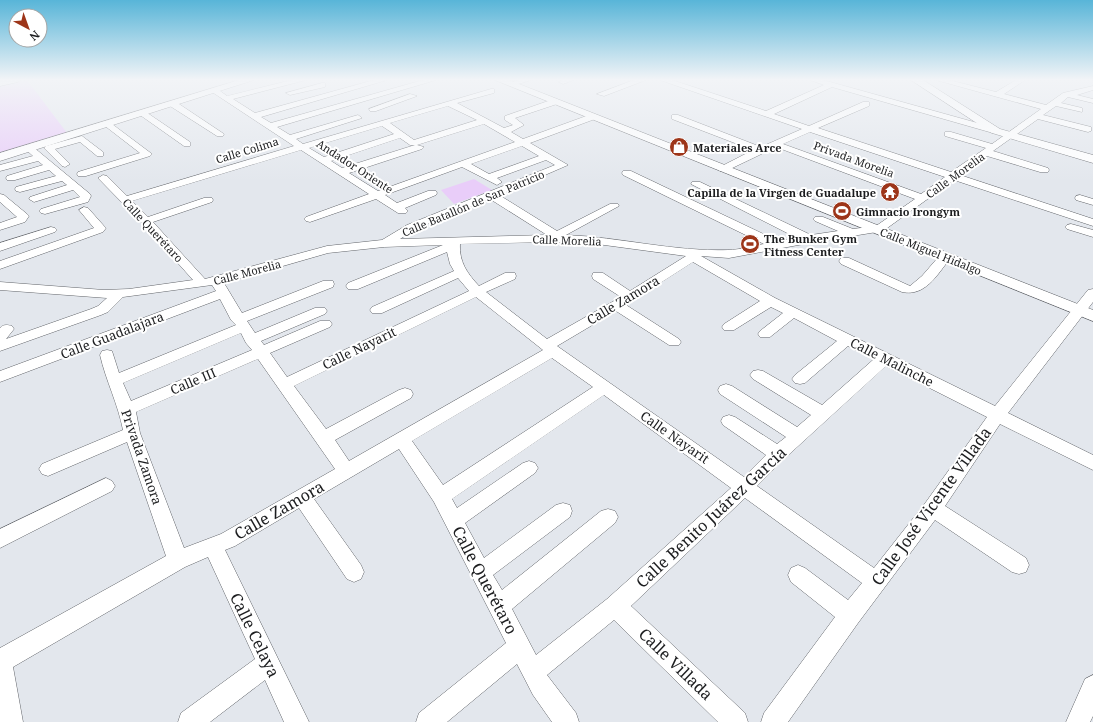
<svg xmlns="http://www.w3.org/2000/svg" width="1093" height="722" viewBox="0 0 1093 722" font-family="'Noto Serif',serif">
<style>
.green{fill:#e9cdf9}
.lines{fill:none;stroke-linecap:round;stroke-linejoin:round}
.minor-casing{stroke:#62656a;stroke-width:1}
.major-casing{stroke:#62656a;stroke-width:1}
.minor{fill:#fff;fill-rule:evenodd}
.major{fill:#fff;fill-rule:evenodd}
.labels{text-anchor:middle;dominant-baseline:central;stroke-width:4;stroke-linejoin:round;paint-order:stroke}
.far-poi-label{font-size:11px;font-weight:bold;fill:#1c1d1f;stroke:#fff;text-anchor:start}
.far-street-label{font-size:11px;fill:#1c1d1f;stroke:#fff}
.street-label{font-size:13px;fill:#1c1d1f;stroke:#fff}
.near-street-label{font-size:16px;fill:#1c1d1f;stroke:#fff}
</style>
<rect width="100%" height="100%" fill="#e3e7ed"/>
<path class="green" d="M27,80L67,133L0,153V85Z
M474,179L492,190L454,204L441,190Z"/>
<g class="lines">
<defs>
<path id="minor" d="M292,80H306L233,99L255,113L374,80H387L261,117L271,123L423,80H436L277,127L290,135L358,115L362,118L296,139L303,144L491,89H494V93L457,103L504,128L513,125L505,120V116L551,100H557V104L515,118L524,125L511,132L523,139L589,115H595V119L530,143L568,165L499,195L557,231L610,204H618L619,206L566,235C620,237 674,252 728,250C740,250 752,246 764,244L623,175L622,173L623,171H631L778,241L797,238L691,184L692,182H700L811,235L838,231L815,221L813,219L815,217H823L853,229L876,226L915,199L776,147L726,171H720L718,169L720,167L753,150L672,119V115H678L761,147L802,129L660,80H672L766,111L824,85L810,80H823L999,129V133H993L832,87L774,114L809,126L863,102H869V106L818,128L951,172L986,148L945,136V132H951L992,144L1041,109L936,80H949L996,92L1016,80H1025L1004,94L1046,105L1063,93L1093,86V90L1077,95L1093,99V103L1068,97L1061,103L1082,108V112L1056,106L1043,115L1091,127V131L1088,132L1038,119L993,151L1048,168L1049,170L1048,172H1040L987,156L960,175L1093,219V226L954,180L883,231L809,243L729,258L701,256L775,298L995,406L1088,290L1093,289V302L1008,413L1093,455V470L1000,424L945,506L1026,558L1029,565L1026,572L1019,574L1012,572L935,520L858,623L788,722H761L764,713L835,617L791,582L788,575L791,568L798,565L805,568L848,600L862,583L745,498L631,606L745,713L748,722H718L614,620L547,675L576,713L579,722H552L533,695L517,664L447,722H416L419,713L506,643L434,502L399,449L314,499L361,565L364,572L361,579L354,582L347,579L299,508L235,546L225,550L309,722H284L265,680L210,722H178L181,713L255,659L208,557L185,567L13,667L23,722H0V648L166,556L127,442L48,476L42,474L39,469L42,464L123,430C118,404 106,381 100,355L102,351L107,350L112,351L119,373L236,325L231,320L220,299L0,382V371L216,291L212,285L123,297L108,312L101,315L0,351V328C4,324 7,325 12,326L14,329L6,339L91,309L98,306L107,298L0,290V282L104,290L129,289L193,280L142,223L98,178L103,175L107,176L127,196L294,146L209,90L216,88L227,96ZM448,106L477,120L414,140L390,123ZM484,124L515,142L378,191L349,173L422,149L424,147L417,145ZM382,126L394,134L324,157L309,148ZM810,132L945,177L921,194L783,144ZM400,138L410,145H415L342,168L331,161ZM522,146L539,156L489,174L471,164ZM301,150L369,194L306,217L304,219L306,221L310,222L376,199L398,213H406L408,211L405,208L436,195L437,193L436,191H428L397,203L385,195L462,167L497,185L502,182L497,178L546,160L555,165L407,225L382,240L327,246L205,279L153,222L212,202L213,200L212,198H204L148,217L132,201ZM490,199L547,235L400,239L415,229ZM551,242L597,244L686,256L630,291L603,273H593L592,276L593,279L621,297L547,339L486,292L515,279L516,276L515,273H505L479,286C467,273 459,262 460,244ZM443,245L348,283L346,286L348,289H358L447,252L450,264L454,271L372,307L370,310L372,313H382L458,278L469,291L287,377L270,353L330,327L332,324L330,321H320L264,345L261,341L325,314L327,311L325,308H315L255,333L247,321L333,287L334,284L333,281H323L242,313L224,283L328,253L384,247ZM693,262L760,301L724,324L722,327L724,330H734L771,307L783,313L760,331L758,334L760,337H770L794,318L837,341L795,375L792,379L795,383L800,384L805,383L848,346L874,359L822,405L763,371L758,370L753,371L750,375L753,379L811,415L797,427L732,386L726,384L720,386L718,390L720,394L786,437L777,444L735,417L729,415L723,417L721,421L723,425L766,455L744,477L557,346L616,311L669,345H679L681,342L679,339L626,305ZM476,297L543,350L349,461L335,440L411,398L413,394L411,390L405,388L399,390L326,429L294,386ZM241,333L246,343L252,350L131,401L123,383ZM552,358L593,387L443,485L412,441ZM258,359L335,469L221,534L184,548L140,433L136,412ZM886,366L987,417L926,502L874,568L757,486L784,459ZM604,395L731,488L607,599L536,655L512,609L615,523L618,517L615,511L608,509L601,511L502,590L493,575L570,517L572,511L570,505L563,503L556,505L484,558L465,523L535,473L538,468L535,463L529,461L523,463L457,508L452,499Z
M518,80H531L512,86L508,84Z
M561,80H574L563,84L559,82Z
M634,80H646L604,96L597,94Z
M322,83H325V87L290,95L286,93Z
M410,94L417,96L376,111H370L369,109Z
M170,102H176L224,134L223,136H217L170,106Z
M143,110L190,142V146H184L140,115L139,113Z
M108,121L152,154L150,156L86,176H78L77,174L78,172L140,153L105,126L104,124Z
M82,136L103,152V156H97L80,142L55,149L70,164L65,167L62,166L44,148L46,146Z
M29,145L32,146L90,194L91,196L88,202L45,214L41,213L39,211L41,209L80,197L73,190L34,202L29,199L30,197L67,185L62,181L20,192L16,191L15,189L16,187L56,176L49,170L15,180H7L6,178L7,176L43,165L38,161L0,171V165L33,156L24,148Z
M0,194L4,195L27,214L29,216L25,222L0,230V223L17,217L0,202Z
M1080,195L1093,199V205L1076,200L1075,198L1076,196Z
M84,207L88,208L104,226L106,228L103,232L0,269V261L94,228L79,210Z
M1071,224L1093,230V237L1067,229L1065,227L1067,225Z
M51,227L55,228L57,230L55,232L0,251V243Z
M945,253L949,254L951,257L949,260C937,275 925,297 902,292L841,264L839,261L841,258H849L910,286L922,276L941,254Z
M106,478L112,481L115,486L112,491L0,548V529Z
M1093,675V716L1090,722H1066L1085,679Z"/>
<path id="major" d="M0,80H20L18,82L0,86Z
M239,80H254L0,161V153Z
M495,80H509L1093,310V321Z
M911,80H923L1000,129L1093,155V163L992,133Z"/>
</defs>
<use href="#minor" class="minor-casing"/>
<use href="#major" class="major-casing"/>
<use href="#minor" class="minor"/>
<use href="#major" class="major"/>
</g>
<linearGradient id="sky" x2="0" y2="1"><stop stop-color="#58b5d8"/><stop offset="0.44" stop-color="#f2f4f7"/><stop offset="1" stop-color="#f2f4f7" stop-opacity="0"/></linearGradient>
<rect width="1093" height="181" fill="url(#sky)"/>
<defs>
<symbol id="shop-disc" viewBox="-11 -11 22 22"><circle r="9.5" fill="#9d3519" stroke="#fff"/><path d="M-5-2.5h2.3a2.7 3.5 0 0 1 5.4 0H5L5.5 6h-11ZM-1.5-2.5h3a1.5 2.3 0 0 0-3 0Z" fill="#fff"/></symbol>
<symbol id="temple-disc" viewBox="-11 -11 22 22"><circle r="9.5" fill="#9d3519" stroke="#fff"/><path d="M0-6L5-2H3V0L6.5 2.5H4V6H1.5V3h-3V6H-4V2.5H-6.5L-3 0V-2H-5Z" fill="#fff"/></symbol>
<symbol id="stadium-disc" viewBox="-11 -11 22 22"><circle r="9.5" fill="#9d3519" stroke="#fff"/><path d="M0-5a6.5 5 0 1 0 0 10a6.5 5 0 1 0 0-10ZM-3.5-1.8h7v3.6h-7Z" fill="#fff"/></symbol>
</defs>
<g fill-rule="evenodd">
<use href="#shop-disc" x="668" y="136" width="22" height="22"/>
<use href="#temple-disc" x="879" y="181" width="22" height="22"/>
<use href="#stadium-disc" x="831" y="200" width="22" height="22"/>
<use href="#stadium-disc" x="739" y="233" width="22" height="22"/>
</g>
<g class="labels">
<g class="far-poi-label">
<text x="693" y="147">Materiales Arce</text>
<text x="876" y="192" text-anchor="end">Capilla de la Virgen de Guadalupe</text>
<text x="856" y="211">Gimnacio Irongym</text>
<text x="764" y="238">The Bunker Gym<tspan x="764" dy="13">Fitness Center</tspan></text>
</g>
<g class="far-street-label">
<text transform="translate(247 150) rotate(-17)">Calle Colima</text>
<text transform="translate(854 159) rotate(20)">Privada Morelia</text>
<text transform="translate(355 166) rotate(33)">Andador Oriente</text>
<text transform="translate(955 175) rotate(-36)">Calle Morelia</text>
<text transform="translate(473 203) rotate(-23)">Calle Batallón de San Patricio</text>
<text transform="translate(153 230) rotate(47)">Calle Querétaro</text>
<text transform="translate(567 240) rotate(2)">Calle Morelia</text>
<text transform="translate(931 251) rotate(22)">Calle Miguel Hidalgo</text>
<text transform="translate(247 272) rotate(-15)">Calle Morelia</text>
</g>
<g class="street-label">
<text transform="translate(623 300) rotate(-31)">Calle Zamora</text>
<text transform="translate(112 335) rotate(-21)">Calle Guadalajara</text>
<text transform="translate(359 348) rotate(-26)">Calle Nayarit</text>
<text transform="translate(892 362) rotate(27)">Calle Malinche</text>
<text transform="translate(193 381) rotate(-23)">Calle III</text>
<text transform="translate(675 437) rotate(35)">Calle Nayarit</text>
<text transform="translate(142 457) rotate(71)">Privada Zamora</text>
</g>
<g class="near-street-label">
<text transform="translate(931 506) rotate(-54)">Calle José Vicente Villada</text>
<text transform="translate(279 510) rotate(-30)">Calle Zamora</text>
<text transform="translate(711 517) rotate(-43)">Calle Benito Juárez García</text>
<text transform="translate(485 580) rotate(62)">Calle Querétaro</text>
<text transform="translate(255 635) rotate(64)">Calle Celaya</text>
<text transform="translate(676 664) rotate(44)">Calle Villada</text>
</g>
</g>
<g transform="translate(28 28) rotate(139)"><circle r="19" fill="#ffffff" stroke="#a4a5a5"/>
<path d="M0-3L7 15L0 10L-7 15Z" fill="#9d3519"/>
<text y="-6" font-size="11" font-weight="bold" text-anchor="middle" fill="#1c1d1f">N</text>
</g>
</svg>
